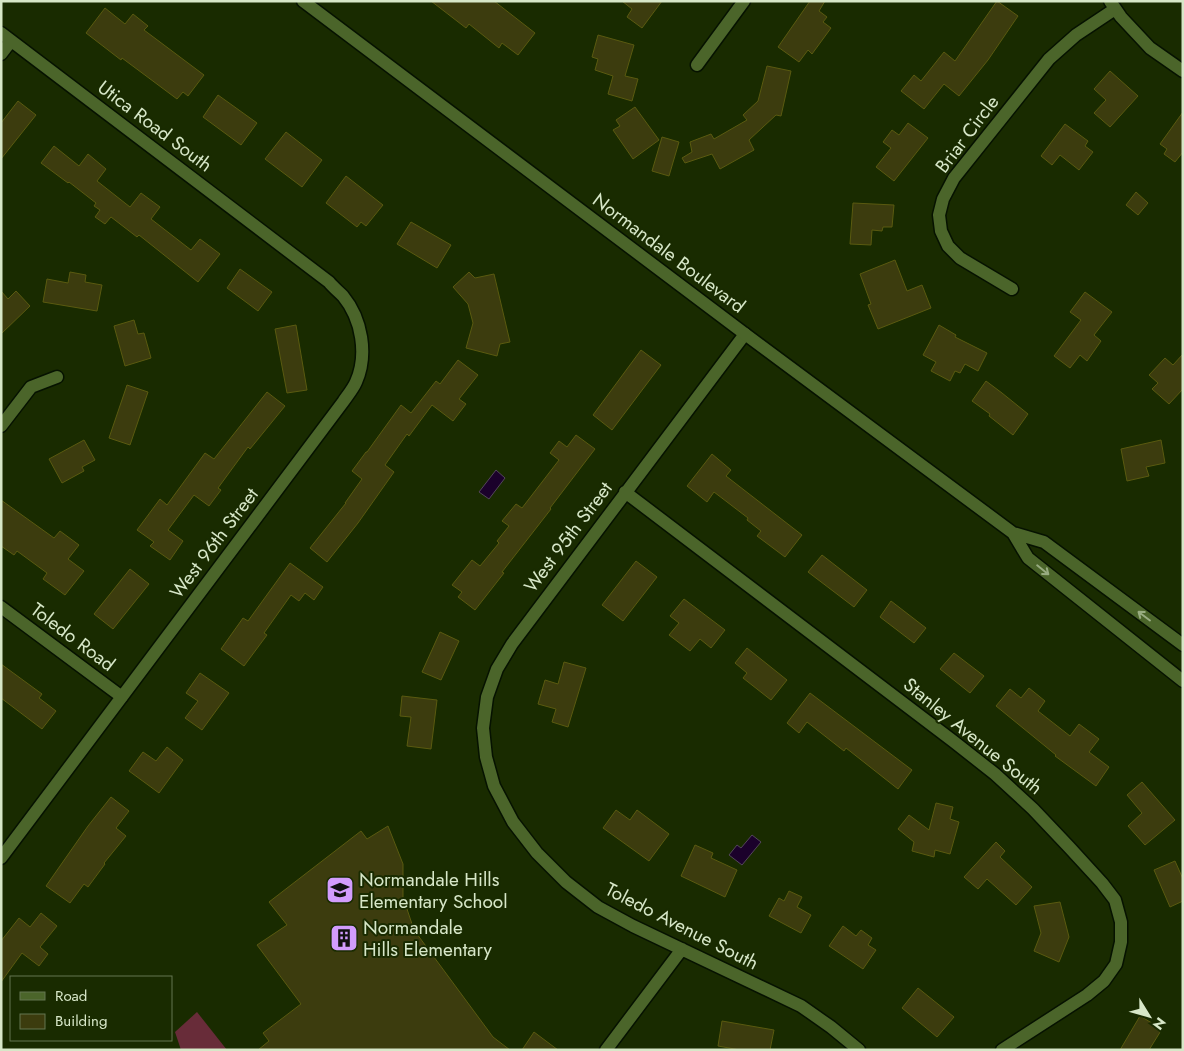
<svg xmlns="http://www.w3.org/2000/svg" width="1184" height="1051" viewBox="0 0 1184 1051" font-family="Jost,sans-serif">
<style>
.green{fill:#682c39}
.water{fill:#1b012b;stroke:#53465a}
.building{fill:#3c3c0e;stroke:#5a5a10}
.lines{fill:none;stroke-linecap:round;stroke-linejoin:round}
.minor-casing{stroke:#061200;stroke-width:15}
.secondary-casing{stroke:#061200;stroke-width:15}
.minor{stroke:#4b652a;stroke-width:12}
.secondary{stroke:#4b652a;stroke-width:12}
.oneway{stroke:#98ac81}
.labels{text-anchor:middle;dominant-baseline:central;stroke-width:4;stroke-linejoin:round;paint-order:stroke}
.street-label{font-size:19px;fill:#d7e7c8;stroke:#192b00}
.poi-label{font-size:19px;fill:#d7e7c8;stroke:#192b00;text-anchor:start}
</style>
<rect width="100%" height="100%" fill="#192b00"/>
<path class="green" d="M197,1012L227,1050H181L175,1032Z"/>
<path class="water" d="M496,470L505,478L489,499L479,492Z
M752,835L761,842L742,865L729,855L737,845L741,848Z"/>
<path class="building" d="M431,1H494L535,33L518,55L502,43L499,48L469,24L466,28Z
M622,1H662L642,28L627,17L632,9Z
M810,1H825L819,11L827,17L823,22L831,28L812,54L808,50L799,62L778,47Z
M997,1L1018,16L988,60L959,96L944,84L924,109L901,91L914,75L921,81L944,52L955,61Z
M105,8L125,24L133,14L148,26L144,30L204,75L188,96L183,92L177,99L122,58L121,60L86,33Z
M598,35L634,45L625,76L638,79L632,101L608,94L613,76L595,70L598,59L592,57Z
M767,66L791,71L781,116L776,115L749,140L754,150L720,169L712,154L685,163L682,158L692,152L690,142L711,134L714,139L747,120L743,115L758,101Z
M1110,71L1138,96L1110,127L1094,113L1106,100L1094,89Z
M218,95L257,123L241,145L203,117Z
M18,101L36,115L1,159V123Z
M635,107L659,140L633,159L613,130L620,126L616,120Z
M1183,112V152L1175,162L1164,154L1167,149L1160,144Z
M908,123L928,138L894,181L876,167L891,148L883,142L892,130L899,135Z
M1065,124L1088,141L1085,146L1093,152L1079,170L1060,155L1052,165L1041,156Z
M286,132L322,160L302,187L265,159Z
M662,137L679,142L669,176L652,171Z
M54,146L79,166L88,154L106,169L97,181L130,207L141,193L160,207L151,219L191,250L200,239L220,254L198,282L139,235L137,237L111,217L105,224L95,217L100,210L94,206L96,203L69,182L68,183L41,163Z
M346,176L383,205L366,226L361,222L357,227L326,203Z
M1136,192L1148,203L1138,215L1126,205Z
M853,203L894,205L892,227H883L882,231L872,230L871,245L850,244Z
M411,222L451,245L437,268L397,244Z
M895,260L907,291L922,285L931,308L878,329L868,305L871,304L860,274Z
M240,269L272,292L258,311L227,288Z
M70,272L86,275L85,282L102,285L97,311L43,302L47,279L68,283Z
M469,272L475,278L494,274L510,342L500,344L497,356L466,348L473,323L468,304L453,287Z
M1,291L8,299L16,291L30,306L1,334Z
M1085,292L1112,312L1094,335L1101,341L1087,361L1080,355L1070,368L1054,356L1081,320L1070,312Z
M134,320L138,334L144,333L151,358L125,366L114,326Z
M296,325L307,390L287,393L275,329Z
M939,325L956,335L955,337L987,353L978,371L965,364L960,373L955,371L950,381L931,371L936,362L923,355Z
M641,350L661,365L612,430L593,415Z
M1183,354V389L1169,404L1152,389L1158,383L1149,375L1165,358L1173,365Z
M458,360L478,375L459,399L466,404L453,421L432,405L409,436L407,434L385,465L394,472L358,523L327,562L310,548L346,503H345L362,479L352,471L366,452H367L401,405L411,413L436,381L440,384Z
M986,381L1002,393L1028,414L1013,435L989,416L990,414L972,401Z
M127,385L148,392L130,445L109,438Z
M267,392L285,406L250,449L248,447L218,488L221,490L209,506L194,495L168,530L183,541L170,560L150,546L154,542L137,530L160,499L167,505L205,453L214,459Z
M576,435L595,449L550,508L551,509L502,572L504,573L475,610L458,597L462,592L452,585L472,560L480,566L499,543L497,541L509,526L502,521L516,504L522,508L559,460L550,453L559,441L567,447Z
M84,440L95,460L82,467L84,471L62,483L49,459Z
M1161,440L1165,463L1146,467L1149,476L1127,481L1121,449Z
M712,454L731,470L726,476L802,535L785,557L757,536L761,531L747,520L748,518L714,492L707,502L687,486Z
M1,500L54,538L60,531L79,545L68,559L84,571L65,595L43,579L47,573L17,551L14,555L1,546Z
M822,555L867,590L854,607L808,572Z
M636,561L657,577L623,621L602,605Z
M290,563L323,587L314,600L305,593L299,601L291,595L264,633L267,635L244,666L221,649L243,618L248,621Z
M130,569L149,584L113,629L94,614Z
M684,599L725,630L711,648L700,639L690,651L669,635L679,623L670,616Z
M891,601L926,628L914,643L880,617Z
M440,632L459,641L441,680L422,672Z
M747,648L787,680L771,700L743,678L747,673L735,663Z
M954,653L984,676L970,693L940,669Z
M564,662L586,668L568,727L552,722L556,709L538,704L545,680L558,684Z
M1,664L42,694L39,698L56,711L42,729L1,698Z
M200,673L229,693L202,730L185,718L198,701L186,693Z
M1029,688L1045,701L1038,711L1070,736L1079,724L1099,739L1089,752L1109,767L1096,786L1055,756L1056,755L996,706L1010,689L1021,698Z
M810,693L912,770L898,789L846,748L844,751L807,722L799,733L787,723Z
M402,696L437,700L431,749L407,746L411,717L400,716Z
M167,747L183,760L159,793L129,771L143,752L156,761Z
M1142,782L1175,820L1145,845L1128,826L1142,813L1127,795Z
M111,797L129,811L116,828L126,836L104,863L105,864L88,887L84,884L70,903L46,886L88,826Z
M936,803L953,807L950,819L959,822L950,854L935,850L934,857L912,851L914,842L898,829L909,815L929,830Z
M616,810L630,820L637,810L669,834L649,861L603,828Z
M388,826L403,864V897L414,930L493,1037L510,1050H258L269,1041L263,1033L301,1004L257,945L287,925L269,902L361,831L367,839Z
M996,842L1005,851L1000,857L1032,887L1016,905L987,879L978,889L964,877Z
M695,845L713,853L711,858L737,870L725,897L681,876Z
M1175,861L1183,879V901L1170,907L1154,870Z
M789,891L802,897L797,907L811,915L801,933L769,916L779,898L784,901Z
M1060,902L1069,937L1059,962L1034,951L1041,933L1034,906Z
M41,913L57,926L40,947L48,954L39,966L22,953L1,982V941L19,918L30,927Z
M843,926L856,936L861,930L872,938L868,945L876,950L863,969L829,946Z
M918,988L954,1017L937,1037L902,1008Z
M1140,1016L1162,1029L1149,1050H1120Z
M722,1021L774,1030L770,1050H740L718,1046Z
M534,1032L558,1050H522Z"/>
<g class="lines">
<defs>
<path id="minor" d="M1110,1L1121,17L1150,48L1183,71
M1,33L329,282C333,287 338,291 343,296C362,319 368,355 356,382C353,389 347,396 343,402L1,858
M1,54L11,41
M697,65L744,1
M1012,289L960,258L948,246L941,231L939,215L943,199L954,178L1049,59L1076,35L1115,9
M745,334L512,644L497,669L487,697L483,728L486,757L494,786L513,822L537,853L566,882L598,907L633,926L801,1006L831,1027L859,1050
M1,426L31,387L57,377
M625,492L953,741L995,774L1033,809L1069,847L1102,883L1115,900L1121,922V942L1116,964L1104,981L1087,995L1002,1050
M1,607L122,697
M606,1050L682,949"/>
<path id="secondary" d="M303,1L745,334L1013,533L1044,542L1183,645
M1013,533L1028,558L1183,681"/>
</defs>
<use href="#minor" class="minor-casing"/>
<use href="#secondary" class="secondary-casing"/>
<use href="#minor" class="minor"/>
<use href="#secondary" class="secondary"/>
</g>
<defs><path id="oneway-shaft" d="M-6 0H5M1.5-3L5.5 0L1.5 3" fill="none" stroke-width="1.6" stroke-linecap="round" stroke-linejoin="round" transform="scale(1.25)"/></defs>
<g class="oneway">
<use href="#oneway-shaft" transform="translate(1043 570) rotate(39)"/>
<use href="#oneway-shaft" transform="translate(1144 616) rotate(-143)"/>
</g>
<defs>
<symbol id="school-square" viewBox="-11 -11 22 22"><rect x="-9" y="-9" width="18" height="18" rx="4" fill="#d29cfd" stroke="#192b00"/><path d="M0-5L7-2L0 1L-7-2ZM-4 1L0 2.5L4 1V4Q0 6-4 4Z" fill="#111"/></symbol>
<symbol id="building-square" viewBox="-11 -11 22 22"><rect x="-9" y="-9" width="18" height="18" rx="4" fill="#d29cfd" stroke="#192b00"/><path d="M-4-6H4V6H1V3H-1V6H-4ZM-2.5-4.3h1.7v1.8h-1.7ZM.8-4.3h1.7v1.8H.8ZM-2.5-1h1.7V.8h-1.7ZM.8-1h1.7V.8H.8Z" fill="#111"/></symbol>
</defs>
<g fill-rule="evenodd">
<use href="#school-square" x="324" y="874" width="32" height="32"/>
<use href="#building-square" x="328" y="922" width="32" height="32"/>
</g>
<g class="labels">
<g class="street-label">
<text transform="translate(155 126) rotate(37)">Utica Road South</text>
<text transform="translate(967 134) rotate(-53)">Briar Circle</text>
<text transform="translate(669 253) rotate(37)">Normandale Boulevard</text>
<text transform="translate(568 537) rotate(-53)">West 95th Street</text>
<text transform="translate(214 543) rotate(-53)">West 96th Street</text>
<text transform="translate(73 637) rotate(37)">Toledo Road</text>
<text transform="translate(973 736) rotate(39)">Stanley Avenue South</text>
<text transform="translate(682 926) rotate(27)">Toledo Avenue South</text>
</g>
<g class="poi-label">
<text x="359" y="879">Normandale Hills<tspan x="359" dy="22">Elementary School</tspan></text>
<text x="363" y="927">Normandale<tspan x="363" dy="22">Hills Elementary</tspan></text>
</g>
</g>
<rect width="1184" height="1051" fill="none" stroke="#d7e7c8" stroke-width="5"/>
<rect x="10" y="976" width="162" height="65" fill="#192b00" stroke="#657650"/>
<rect x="20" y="992" width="25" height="8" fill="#4b652a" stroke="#657650"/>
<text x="55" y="1001" font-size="15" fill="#d7e7c8">Road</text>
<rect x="20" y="1014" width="25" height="15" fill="#3c3c0e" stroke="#657650"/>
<text x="55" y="1026" font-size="15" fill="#d7e7c8">Building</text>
<g transform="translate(1149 1016) rotate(127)" stroke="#192b00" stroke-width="4" paint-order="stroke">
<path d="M0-4L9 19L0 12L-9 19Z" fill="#d7e7c8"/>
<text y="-8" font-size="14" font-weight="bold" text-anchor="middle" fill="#d7e7c8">N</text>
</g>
</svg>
